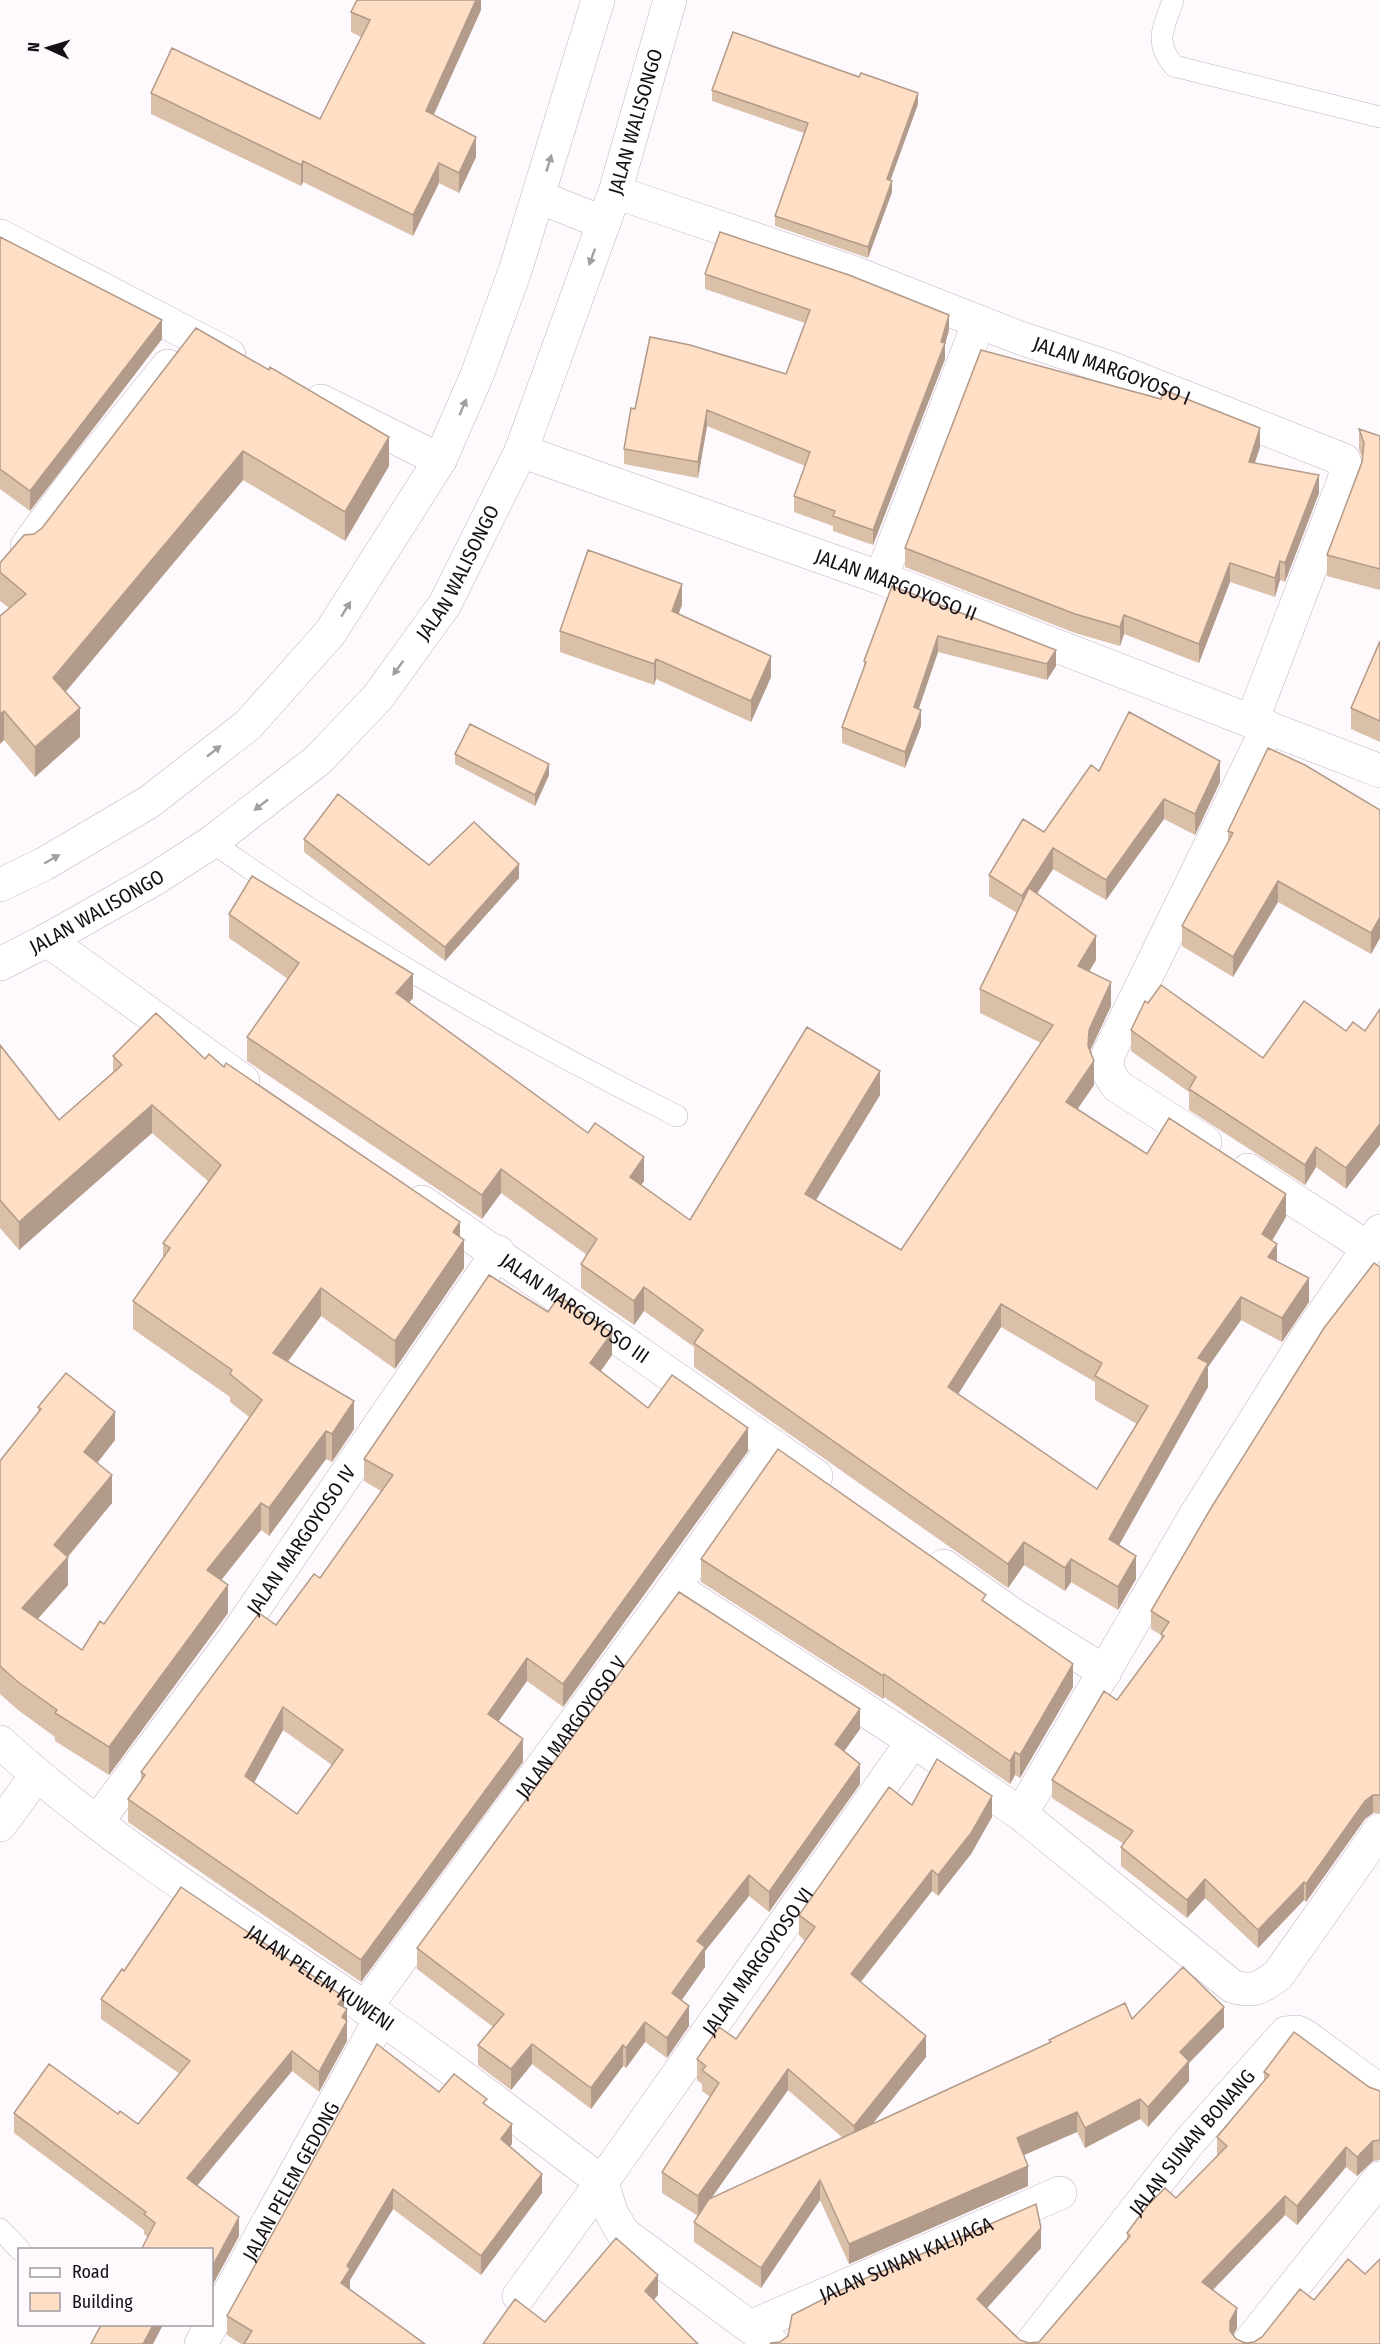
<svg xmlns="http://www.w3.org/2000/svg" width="1380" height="2344" viewBox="0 0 1380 2344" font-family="'Fira Sans Condensed',sans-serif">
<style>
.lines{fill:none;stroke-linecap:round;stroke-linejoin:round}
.service-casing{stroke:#c2b0c2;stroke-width:22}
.minor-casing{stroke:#c2b0c2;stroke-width:34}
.trunk-casing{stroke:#c2b0c2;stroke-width:34}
.service{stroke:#fff;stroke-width:21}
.minor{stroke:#fff;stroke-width:33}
.trunk{stroke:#fff;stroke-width:33}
.wall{fill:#dabfa9;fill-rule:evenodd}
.shaded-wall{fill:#b29b8a}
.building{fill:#fedec5;stroke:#b29b8a;stroke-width:1.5;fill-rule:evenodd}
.oneway{fill:#a19fa2}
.labels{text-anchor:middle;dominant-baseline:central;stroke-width:4.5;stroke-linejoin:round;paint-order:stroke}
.street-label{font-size:20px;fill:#150f16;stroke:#fdf9fd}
</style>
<rect width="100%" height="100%" fill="#fdf9fd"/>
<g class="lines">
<defs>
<path id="service" d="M1173,0C1164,28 1153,41 1174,66L1380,117
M212,842C359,947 516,1035 677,1116
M0,2229L20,2250"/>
<g id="minor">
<path id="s1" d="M615,192L855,273L1020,338L1116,370L1344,460L1346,468L1344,480L1252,721"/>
<path d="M0,236L229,355"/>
<path d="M321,401L440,460"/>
<path id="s2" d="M521,451L881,578L1380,771"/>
<path d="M27,546L75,481L168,366"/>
<path d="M881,578L979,322"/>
<path d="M47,940L243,1081"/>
<path d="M1205,1142L1117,1086L1107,1070L1108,1055L1268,727"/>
<path d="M1248,1170L1368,1248"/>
<path id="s3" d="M422,1202L816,1476"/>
<path d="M944,1566L1015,1616L1105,1672"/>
<path d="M674,1587L913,1741L1021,1814L1232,1986C1254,1993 1260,1988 1278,1975L1380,1830"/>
<path id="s4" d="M0,1742C114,1846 252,1931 379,2017C455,2069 528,2127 602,2182"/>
<path d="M1021,1814L1195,1516L1308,1336L1380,1231"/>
<path id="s5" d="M97,1822L232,1641L498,1252"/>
<path d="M0,1825L37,1775"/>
<path id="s6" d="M365,2008L674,1587L774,1446"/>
<path d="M602,2182L611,2212L623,2233L773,2344"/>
<path id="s7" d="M519,2296L602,2182L913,1741"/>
<path id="s8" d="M750,2327L1060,2193"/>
<path id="s9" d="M201,2344L381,2018"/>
<path id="s10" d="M1031,2344L1189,2142L1286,2033L1297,2032L1305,2036L1380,2091"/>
<path d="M1248,2344L1380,2178"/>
</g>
<g id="trunk">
<path d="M539,197L604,223"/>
<path d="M0,885L44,864L149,802L248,725L330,633L440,460L477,375L515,271L598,0"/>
<path id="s11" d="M0,964L47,940L153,880L212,842L318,760L378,697L445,604L521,451L615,192L670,0"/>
</g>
</defs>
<use href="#service" class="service-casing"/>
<use href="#minor" class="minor-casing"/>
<use href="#trunk" class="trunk-casing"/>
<use href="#service" class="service"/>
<use href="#minor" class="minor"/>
<use href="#trunk" class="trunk"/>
</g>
<path class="wall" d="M481,0V10L433,115L476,157L459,193L439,183L413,236L303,182L301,186L151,114V93L320,119L361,37L351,32V12Z
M859,77L918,104L890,180L892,192L868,258L775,226V216L804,133L712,101V90Z
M0,237L162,339L30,511L0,489Z
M705,274L949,330L945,344V359L873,545L833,531V526L794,512V496L805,466L707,426L698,478L624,464V449L635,409L786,374L805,323L705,289Z
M196,328L389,466L345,541L243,480L65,692L80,737L35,777L4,740L0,744V616L9,608L0,601V563L42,528Z
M1359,429L1380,436V590L1327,576V555L1362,462L1363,459L1359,450Z
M1260,447L1255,463L1319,493L1285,582L1280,580L1275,597L1230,582L1199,663L1124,634L1120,646L1075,633L905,567V548Z
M892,586L1056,666L1047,680L938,652L918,709L921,726L905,768L842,743V727L864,667V661Z
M682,605L678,613L771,677L751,722L656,679L654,685L560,652V631Z
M1380,641V742L1351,729V708Z
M455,754L549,775L535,806L455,764Z
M1099,771L1220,782L1195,835L1164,819L1106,900L1053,869L1037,894L1096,960L1089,971L1111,1006L1090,1051L1094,1085L1077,1109L1147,1154L1286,1217L1272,1241L1277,1261L1309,1302L1282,1342L1241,1320L1208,1367V1387L1119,1545L1136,1579L1118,1610L1071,1582L1065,1591L1024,1565L1008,1588L694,1367V1347L644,1311L634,1325L581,1288V1264L587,1255L501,1193L482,1219L247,1061V1037L288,979L229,938V914L413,998L409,1002L644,1181L641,1185L690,1220L880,1095L816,1200L901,1250L1041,1043L980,1013V989L1017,913L989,896V875L1044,832ZM1001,1327L1095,1382V1400L1137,1424L1097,1489L958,1394Z
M1380,810V938L1371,954L1278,902L1233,977L1182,946V926L1228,842V831Z
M304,839L429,865L519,878L445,961L304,852Z
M1131,1030L1263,1058L1346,1031H1365L1346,1189L1316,1167L1305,1185L1189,1110V1092L1131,1051Z
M0,1045L59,1120L113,1072V1056L205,1059L224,1067L460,1237L464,1268L395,1369L321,1316L288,1362L354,1429L332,1462L326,1459L269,1536L261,1530L221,1580L228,1613L109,1775L55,1741V1737L18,1710L0,1694V1461L38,1413V1407L115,1440L97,1463L112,1503L68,1557V1585L38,1619L82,1650L104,1624L249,1417L230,1402V1397L133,1329V1301L163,1258V1243L209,1182L152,1133L19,1250L0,1228Z
M1380,1267V1813H1373L1365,1819L1306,1902L1304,1900L1258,1948L1205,1898L1187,1918L1121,1866V1847L1124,1844L1052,1798V1780L1117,1700L1161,1640V1635L1151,1629V1611Z
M612,1355L601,1371L648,1408L748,1451L563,1707L527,1681L498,1722L523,1762L361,1982L128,1822V1799L141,1782V1772L320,1578L381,1491L364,1481V1459ZM283,1730L332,1765L297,1814L254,1783Z
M701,1559L986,1602L1073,1687L1020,1778L1015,1775L1010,1784L884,1697L883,1699L701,1582Z
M860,1729L844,1751L860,1784L769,1912L749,1896L705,1951V1967L681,2000L689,2026L667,2058L645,2042L626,2068L623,2066L591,2109L532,2064L511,2090L478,2065V2045L493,2027L417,1969V1948Z
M912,1805L992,1817L971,1854L938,1896L932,1891L861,1982L926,2057L872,2124L1049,2043V2040L1132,2019L1224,2027L1189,2063V2081L1148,2127L1140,2119L1085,2148L1077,2132L1024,2155L1028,2186L849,2264L820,2200L761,2288L694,2242V2222L698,2216L662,2193V2172L710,2097L702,2091V2084L697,2080V2059L736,2039L805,1941L799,1935V1915ZM788,2090L843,2138L711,2198Z
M124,1971L344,2007L347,2009V2041L319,2092L292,2071L197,2185L239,2236L212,2286V2250L148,2237L144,2234V2230L14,2133V2113L118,2114L138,2124L180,2074L101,2019V1999Z
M1294,2032L1369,2087L1380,2091V2160L1373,2161L1357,2176L1346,2167L1297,2225L1285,2215L1213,2290L1237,2308V2328L1233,2335L1236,2339L1245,2343L1254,2342L1262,2337L1300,2289L1314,2300L1348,2259L1365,2274L1380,2259V2344H770L771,2343L780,2342L788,2336L792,2315L855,2283L1036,2204L1041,2228V2248L987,2308L1020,2340L1029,2343L1039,2342L1127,2240V2233L1147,2206L1165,2188L1176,2198L1217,2156V2137L1264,2081V2072Z
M439,2092L487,2105L512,2144L510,2147L542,2193L481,2275L393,2209L350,2280L349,2289L425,2344H241L227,2335V2316Z"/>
<path class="shaded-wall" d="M474,0H481V10L426,132V111Z
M918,93V104L887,190V179Z
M476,137V157L459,193V173Z
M303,161V182L301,186V165Z
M439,163V183L413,236V215Z
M892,181V192L868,258V247Z
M949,315V330L945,344V359L873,545V530L941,342Z
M162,320V339L30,511V491Z
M707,410V426L698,478V462Z
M1260,428V447L1249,480V462Z
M389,437V466L345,541V512Z
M243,451V480L53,707V678Z
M1319,475V493L1285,582V563Z
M1280,561V580L1275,597V578Z
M1230,563V582L1199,663V644Z
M682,584V605L672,631V611Z
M1124,615V634L1120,646V627Z
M938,636V652L914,723V707Z
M1056,650V666L1047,680V664Z
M771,656V677L751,722V701Z
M656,659V679L654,685V664Z
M80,708V737L35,777V747Z
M921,710V726L905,768V752Z
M4,711V740L0,744V714Z
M1220,761V782L1195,835V814Z
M549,764V775L535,806V795Z
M1164,799V819L1106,900V880Z
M1053,848V869L1022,916V896Z
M519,864V878L445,961V947Z
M1278,881V902L1233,977V957Z
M1380,917V938L1371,954V933Z
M1096,936V960L1078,990V966Z
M413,974V998L396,1017V993Z
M1111,982V1006L1089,1053L1088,1046L1089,1030Z
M1094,1061V1085L1066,1126V1102Z
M880,1071V1095L805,1218V1194Z
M152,1105V1133L19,1250V1222Z
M1380,1124V1145L1346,1189V1168Z
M1316,1147V1167L1305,1185V1165Z
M644,1157V1181L630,1200V1177Z
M501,1169V1193L482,1219V1195Z
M1286,1194V1217L1262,1257V1234Z
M460,1222V1246L464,1240V1268L395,1369V1341L453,1232Z
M1277,1244V1268L1268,1257Z
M1309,1278V1302L1282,1342V1318Z
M644,1287V1311L634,1325V1301Z
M321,1288V1316L273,1381V1353Z
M1241,1297V1320L1208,1367V1387L1109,1563V1539L1198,1358Z
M1001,1304V1327L948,1410V1387Z
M612,1333V1355L590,1386V1363Z
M354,1401V1429L332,1462V1434Z
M115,1412V1440L84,1480V1452Z
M748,1428V1451L563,1707V1684Z
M326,1431V1459L269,1536V1508Z
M112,1475V1503L63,1562L68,1557V1585L22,1636V1608L54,1545Z
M261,1503V1530L207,1598V1570Z
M1024,1542V1565L1008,1588V1564Z
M1136,1556V1579L1118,1610V1587Z
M1071,1559V1582L1065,1591V1568Z
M228,1585V1613L109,1775V1747Z
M527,1658V1681L488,1736V1714Z
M1073,1664V1687L1020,1778V1755Z
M884,1674V1697L883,1699V1676Z
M283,1707V1730L245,1799V1776Z
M860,1709V1729L835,1764V1744Z
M523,1739V1762L361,1982V1960Z
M1015,1752V1775L1010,1784V1761Z
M860,1764V1784L769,1912V1892Z
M1373,1795V1813L1365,1819L1306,1902V1884L1365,1801Z
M992,1796V1817L971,1854L938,1896V1875Z
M932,1870V1891L851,1994V1974Z
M749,1875V1896L705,1951V1967L672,2014V1993L697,1941Z
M1205,1879V1898L1187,1918V1900Z
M1304,1882V1900L1258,1948V1930Z
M344,1997V2014L347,2009V2041L319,2092V2072L338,2004Z
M689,2006V2026L667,2058V2038Z
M1224,2007V2027L1189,2063V2081L1148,2127V2107L1180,2052Z
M645,2022V2042L626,2068V2048Z
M926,2036V2057L854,2147V2126Z
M532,2044V2064L511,2090V2069Z
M623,2045V2066L591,2109V2088Z
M292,2051V2071L187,2198V2178Z
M788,2069V2090L698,2217V2196Z
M1140,2099V2119L1085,2148V2128Z
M1077,2112V2132L1017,2158V2138Z
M512,2124V2144L501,2158V2139Z
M1373,2141V2161L1357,2176V2157Z
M1346,2147V2167L1297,2225V2206Z
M1028,2166V2186L849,2264V2244Z
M542,2174V2193L481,2275V2256Z
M820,2180V2200L761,2288V2268Z
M393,2189V2209L350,2280V2288L341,2303V2283L347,2266Z
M1285,2196V2215L1202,2301V2282Z
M239,2217V2236L212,2286V2267Z
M1041,2228V2248L977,2319V2299Z
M658,2275V2295L645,2310V2291Z
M1237,2308V2328L1230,2341V2321Z
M153,2325H163L153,2344H143Z"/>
<path class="building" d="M357,0H476L426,111L476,137L459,173L439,163L413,215L303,161L301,165L151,93L172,48L320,119L370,20L351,12Z
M733,32L859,77L861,73L918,93L887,179L892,181L868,247L775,216L808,123L712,90Z
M720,232L849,275L949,315L941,342L945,343L873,530L833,516L835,511L794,496L810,452L707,410L698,462L624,449L631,408L635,409L650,337L690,345L786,374L810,310L705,274Z
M0,237L162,320L30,491L0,469Z
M196,328L269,370L270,367L389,437L345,512L243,451L53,678L80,708L35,747L4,711L0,714V616L26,594L0,572V563L24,535L34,534L42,528Z
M981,350L1161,399L1164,390L1260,428L1249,462L1319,475L1285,563L1280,561L1275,578L1230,563L1199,644L1124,615L1120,627L1075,614L905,548Z
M1359,429L1380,436V569L1327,555L1362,462L1364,443Z
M588,550L682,584L672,611L771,656L751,701L656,659L654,664L560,631Z
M892,586L1056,650L1047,664L938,636L914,707L921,710L905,752L842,727L866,662L864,661Z
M1380,641V721L1351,708Z
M1129,712L1220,761L1195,814L1164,799L1106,880L1053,848L1022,896L989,875L1023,819L1044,832L1091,765L1099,771Z
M470,724L549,764L535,795L455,754Z
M1268,748L1305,765L1380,810V917L1371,933L1278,881L1233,957L1182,926L1233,833L1228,831Z
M338,794L429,865L474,822L519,864L445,947L304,839Z
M252,876L413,974L396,993L588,1133L595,1123L644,1157L630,1177L690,1220L807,1027L880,1071L805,1194L901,1250L1053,1025L980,989L1029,888L1096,936L1078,966L1111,982L1089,1030L1088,1046L1094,1061L1066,1102L1147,1154L1169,1118L1286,1194L1262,1234L1277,1244L1268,1257L1309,1278L1282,1318L1241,1297L1198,1358L1208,1363L1109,1539L1136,1556L1118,1587L1071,1559L1065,1568L1024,1542L1008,1564L694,1343L703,1330L644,1287L634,1301L581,1264L597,1239L501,1169L482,1195L247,1037L299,963L229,914ZM1001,1304L1102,1363L1095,1376L1148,1406L1097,1489L948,1387Z
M1161,985L1263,1058L1304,1001L1346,1031L1353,1022L1365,1031L1380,1009V1124L1346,1168L1316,1147L1305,1165L1189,1089L1196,1077L1131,1030L1145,1001L1148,1003Z
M156,1013L205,1059L209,1054L224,1067L226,1063L460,1222L453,1232L464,1240L395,1341L321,1288L273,1353L354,1401L332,1434L326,1431L269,1508L261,1503L207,1570L228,1585L109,1747L55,1713L57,1710L18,1682L0,1666V1461L41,1409L38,1407L66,1373L115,1412L84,1452L112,1475L54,1545L68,1557L22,1608L82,1650L100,1621L104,1624L262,1400L230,1374L232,1370L133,1301L170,1248L163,1243L221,1165L152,1105L19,1222L0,1200V1045L59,1120L122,1065L113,1056Z
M1374,1263L1380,1267V1795H1373L1365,1801L1306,1884L1304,1882L1258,1930L1205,1879L1187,1900L1121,1847L1133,1831L1052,1780L1104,1691L1117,1700L1164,1636L1161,1634L1169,1622L1151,1611L1211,1508L1324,1328Z
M489,1275L548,1312L559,1296L612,1333L590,1363L648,1408L672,1375L748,1428L563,1684L527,1658L488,1714L523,1739L361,1960L128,1799L145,1775L141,1772L259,1613L276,1625L314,1574L320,1578L393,1475L364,1459ZM283,1707L343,1750L297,1814L245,1776Z
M778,1449L986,1595L982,1600L1073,1664L1020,1755L1015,1752L1010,1761L884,1674L883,1676L701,1559Z
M679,1592L860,1709L835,1744L860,1764L769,1892L749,1875L697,1941L705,1947L672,1993L689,2006L667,2038L645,2022L626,2048L623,2045L591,2088L532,2044L511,2069L478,2045L504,2014L417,1948Z
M937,1759L992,1796L971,1833L938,1875L932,1870L851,1974L926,2036L854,2126L788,2069L698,2196L662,2172L719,2083L702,2070L706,2066L697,2059L719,2027L736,2039L815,1927L799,1915L889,1787L912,1805Z
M181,1887L344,1997L338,2004L347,2009L342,2017L347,2021L319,2072L292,2051L187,2178L239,2217L212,2267V2250H141L155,2223L144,2214L146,2212L14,2113L49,2064L118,2114L120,2111L138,2124L190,2061L101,1999L122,1969L124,1971Z
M1183,1967L1224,2007L1180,2052L1189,2061L1148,2107L1140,2099L1085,2128L1077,2112L1017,2138L1028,2166L849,2244L820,2180L761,2268L694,2222L709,2199L1051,2042L1049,2040L1125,2003L1132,2019Z
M1294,2032L1369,2087L1380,2091V2140L1373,2141L1357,2157L1346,2147L1297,2206L1285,2196L1202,2282L1237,2308L1230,2321V2331L1236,2339L1245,2343L1254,2342L1262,2337L1300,2289L1314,2300L1348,2259L1365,2274L1380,2259V2344H770L771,2343L780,2342L788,2336L792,2315L855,2283L1036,2204L1041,2228L977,2299L1020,2340L1029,2343L1039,2342L1130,2236L1127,2233L1147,2206L1165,2188L1176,2198L1227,2146L1217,2137L1269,2075L1264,2072Z
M377,2044L439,2092L454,2074L487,2099L483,2103L512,2124L501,2139L542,2174L481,2256L393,2189L347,2266L350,2269L341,2283L425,2344H244L252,2331L227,2316Z
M616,2238L658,2275L645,2291L698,2344H483L515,2299L545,2322Z
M101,2325H153L143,2344H91Z"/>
<defs><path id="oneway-solid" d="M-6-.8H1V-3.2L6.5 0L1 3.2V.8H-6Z" transform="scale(1.5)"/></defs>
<g class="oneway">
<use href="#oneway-solid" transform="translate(549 163) rotate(-73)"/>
<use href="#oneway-solid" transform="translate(592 257) rotate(110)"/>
<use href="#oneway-solid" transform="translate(463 407) rotate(-67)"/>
<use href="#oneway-solid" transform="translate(346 609) rotate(-58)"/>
<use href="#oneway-solid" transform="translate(398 668) rotate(126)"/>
<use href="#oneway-solid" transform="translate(214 751) rotate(-38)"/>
<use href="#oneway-solid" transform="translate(261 805) rotate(142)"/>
<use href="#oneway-solid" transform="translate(52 859) rotate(-30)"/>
</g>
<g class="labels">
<g class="street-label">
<text stroke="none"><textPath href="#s11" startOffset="1100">JALAN WALISONGO</textPath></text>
<text stroke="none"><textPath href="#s1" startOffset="528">JALAN MARGOYOSO I</textPath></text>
<text stroke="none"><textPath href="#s11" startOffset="614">JALAN WALISONGO</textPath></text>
<text stroke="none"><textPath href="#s2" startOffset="398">JALAN MARGOYOSO II</textPath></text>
<text stroke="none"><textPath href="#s11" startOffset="110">JALAN WALISONGO</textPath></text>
<text stroke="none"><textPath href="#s3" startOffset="186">JALAN MARGOYOSO III</textPath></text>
<text stroke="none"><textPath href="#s5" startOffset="348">JALAN MARGOYOSO IV</textPath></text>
<text stroke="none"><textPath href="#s6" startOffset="348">JALAN MARGOYOSO V</textPath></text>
<text stroke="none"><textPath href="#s7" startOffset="411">JALAN MARGOYOSO VI</textPath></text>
<text stroke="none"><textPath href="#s4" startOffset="398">JALAN PELEM KUWENI</textPath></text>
<text stroke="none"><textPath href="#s10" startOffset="258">JALAN SUNAN BONANG</textPath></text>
<text stroke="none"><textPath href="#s9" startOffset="186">JALAN PELEM GEDONG</textPath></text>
<text stroke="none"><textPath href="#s8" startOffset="170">JALAN SUNAN KALIJAGA</textPath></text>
</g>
</g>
<rect x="18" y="2248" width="195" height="78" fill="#fdf9fd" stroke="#a09ba1" stroke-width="1.5"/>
<rect x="30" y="2268" width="30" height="9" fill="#ffffff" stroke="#a09ba1" stroke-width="1.5"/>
<text x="72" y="2278" font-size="18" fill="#150f16">Road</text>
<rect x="30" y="2293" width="30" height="18" fill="#fedec5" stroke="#a09ba1" stroke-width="1.5"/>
<text x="72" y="2308" font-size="18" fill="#150f16">Building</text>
<g transform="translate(48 48) rotate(274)" stroke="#fdf9fd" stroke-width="4.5" paint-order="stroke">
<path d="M0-4.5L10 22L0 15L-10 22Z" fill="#150f16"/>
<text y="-9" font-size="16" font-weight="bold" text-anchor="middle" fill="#150f16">N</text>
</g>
</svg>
